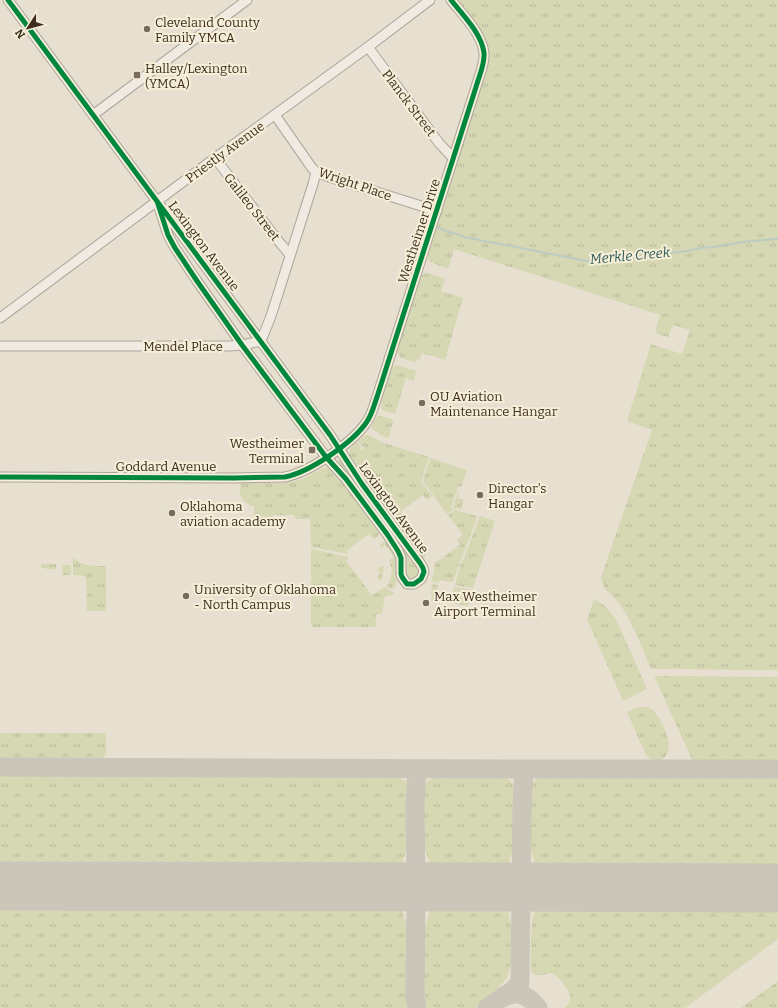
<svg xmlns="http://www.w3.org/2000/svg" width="778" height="1008" viewBox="0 0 778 1008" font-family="Bitter,serif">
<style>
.grass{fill:url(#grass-tufts)}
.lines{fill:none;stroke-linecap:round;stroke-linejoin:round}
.stream{stroke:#bcccc2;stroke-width:2}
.taxiway{stroke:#cbc5ba;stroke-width:19}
.runway{stroke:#cbc5ba;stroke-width:49}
.minor-casing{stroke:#ada599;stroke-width:11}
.minor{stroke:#efebe3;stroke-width:9}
.cycleway-casing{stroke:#f7eed8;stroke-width:8}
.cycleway{stroke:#00873e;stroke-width:5}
.poi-dot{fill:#786c5e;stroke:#f7eed8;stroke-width:1.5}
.labels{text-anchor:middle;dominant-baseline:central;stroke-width:4;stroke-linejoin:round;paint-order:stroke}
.poi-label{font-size:13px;fill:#3d2e20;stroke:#f7eed8;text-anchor:start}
.street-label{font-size:13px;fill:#3d2e20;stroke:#f7eed8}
.water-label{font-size:14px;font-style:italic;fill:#2f5d5a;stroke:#f7eed8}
</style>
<defs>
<pattern id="grass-tufts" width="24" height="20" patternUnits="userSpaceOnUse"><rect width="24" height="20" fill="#d6d7b3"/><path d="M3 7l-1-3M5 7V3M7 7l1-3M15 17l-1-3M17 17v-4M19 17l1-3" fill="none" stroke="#b9b99a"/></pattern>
</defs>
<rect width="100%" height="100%" fill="#e7e0d1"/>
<path class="grass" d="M457,0H778V670L651,669C642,648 632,620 618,602C609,590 604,594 601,577L652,430L627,421L651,344L682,354L690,330L673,325L668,337L657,334V332L655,331L660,315L454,249L448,269L430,262C427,259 428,256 429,252C444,204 459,157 474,110C478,96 491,65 489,51C486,32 468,15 457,0Z
M426,273H429L445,279L441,291L463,298L445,360L422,353L419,361L417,360L416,362C408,360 398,360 397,350L420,279L422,275Z
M395,365L400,366L416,371L414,381L406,378L395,414L382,410C379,402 387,377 391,369C392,367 393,367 395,365Z
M378,416H381L394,420L390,430L391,431L389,437L388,438L381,435L372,429C371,425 375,418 378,416Z
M365,435H369L381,442L429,457L421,481L432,496L427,500L423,495L400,512L403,517C400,520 397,523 392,520L349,457C348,450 351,447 357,442L361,447L360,448L361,450L364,448L358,441Z
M430,458L467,470L461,487L458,486L451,507L453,510L447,514L423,481Z
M339,460H342L388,527H386L337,463V461Z
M328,467L330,468L348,487L381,531L379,535L374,539L372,538L369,534L346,551L348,554L311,547L310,519H295L294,515H273V523L254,524V506H250V505C241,501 239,494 240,485L242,483H280L292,482L305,478L323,468Z
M458,491L459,492L458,498L464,500L461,509L457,508L454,509L453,507Z
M455,510L477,516C470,539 460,560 453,582L439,580L438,583L432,581L435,563L460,545L457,540L463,535L448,515Z
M480,516L495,521L473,588L455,585L461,563L464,558Z
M408,524L410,525V526L405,531L419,550L425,546L426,547L424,560H422L401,532L402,528Z
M394,536H396L421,573L413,579C401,577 409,567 406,558C404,550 395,545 394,536Z
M389,541L399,562L395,588H392L391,590L387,586L390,581L392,569L389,560L394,557L385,545L381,548L379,546L384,542Z
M311,549L348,557V559L346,561L372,595L385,587L390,591L395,592L392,595L385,596L382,614H376V627H312L311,623Z
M73,557C82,567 94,566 106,566V611H87L86,576L73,575Z
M41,564H56V569H46V568H41Z
M62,565H71V575H62Z
M382,566H384L382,579L380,581L377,578L378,576L380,574L377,569Z
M432,584L438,585L435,601H431L432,595L431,594Z
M454,587L473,590L468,606L451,603Z
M594,599L605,606L616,619L647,689L623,701L587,619Z
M654,676L778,677V762H693Z
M638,707C642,707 647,706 650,708C658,711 671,740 669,748C667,758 656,768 648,757C640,745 633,725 627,712Z
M0,733H106V753C105,757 101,760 97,760H0Z
M0,774L340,775L397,776L406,782L409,787L410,792L407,848L400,871L0,869Z
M442,775H499C508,778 514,782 516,791L513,849L506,871L432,870L425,849L422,790C426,780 432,777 442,775Z
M556,775L778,776V872L537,871L532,854L530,841L529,790C532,777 545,776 556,775Z
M0,903L400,904L407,927L410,1008H0Z
M432,904L506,905L513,930L512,960L507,978L493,994L475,1008H428L425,1004L423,963L424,931Z
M537,905H778V939L685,1008H564C566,1006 569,1004 570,1001C573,993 558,976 552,973C544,973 535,980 531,970V940L532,921Z
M778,980V1008H741L778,981Z"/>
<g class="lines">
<path class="stream" d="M437,227L445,231L454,233L464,237L592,262L600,261L610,262L636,257H642L645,256L661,255L664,253C676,253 689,251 701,248C707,247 713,248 719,246C738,242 758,240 778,239"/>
<path class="taxiway" d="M0,767L524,769H778
M417,769L415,806L416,887L415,997L417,1008
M501,998L512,991L520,983L522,807L524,769
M487,1008C506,994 521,985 538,1008"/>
<path class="runway" d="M0,886L521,887L778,888"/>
<defs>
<path id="minor" d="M8,0L330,435L362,484L420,563L423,568L424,572L421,579L414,584H407L402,577L401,574V558L398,551L387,534L346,479L326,457L242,345L197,281L175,248L168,235L157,201
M368,47L439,143L453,158
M93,115L247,0
M275,115L312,168L316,172L326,176L437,211
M215,158L276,238L290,255
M0,318L215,158L368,47L430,0
M0,346H230L242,345L261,341L271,316L313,184L316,172
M0,477L234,478L285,477C310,472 352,443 366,423C372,415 374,405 377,397L476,87C479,76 485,64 484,53C482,34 463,15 451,0"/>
</defs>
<use href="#minor" class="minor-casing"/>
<use href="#minor" class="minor"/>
<defs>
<path id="cycleway" d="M8,0L330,435L362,484L420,563L423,568L424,572L421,579L414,584H407L402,577L401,574V558L398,551L387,534L346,479L326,457L242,345L197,281L175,248L168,235L157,201
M0,477L234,478L285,477C310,472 352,443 366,423C372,415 374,405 377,397L476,87C479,76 485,64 484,53C482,34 463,15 451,0"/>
</defs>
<use href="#cycleway" class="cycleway-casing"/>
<use href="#cycleway" class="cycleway"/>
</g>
<g class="poi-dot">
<circle cx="147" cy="29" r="4"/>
<rect x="133" y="71" width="8" height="8" rx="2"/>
<circle cx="422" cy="403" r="4"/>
<rect x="308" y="446" width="8" height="8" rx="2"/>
<circle cx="480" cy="495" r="4"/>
<circle cx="172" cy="513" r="4"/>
<circle cx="186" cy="596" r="4"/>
<circle cx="426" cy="603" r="4"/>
</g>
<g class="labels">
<g class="poi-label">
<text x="155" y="22">Cleveland County<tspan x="155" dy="15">Family YMCA</tspan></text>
<text x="145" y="68">Halley/Lexington<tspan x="145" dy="15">(YMCA)</tspan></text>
<text x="430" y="396">OU Aviation<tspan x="430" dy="15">Maintenance Hangar</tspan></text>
<text x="304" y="443" text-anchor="end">Westheimer<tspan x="304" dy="15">Terminal</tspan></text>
<text x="488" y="488">Director's<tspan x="488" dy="15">Hangar</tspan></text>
<text x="180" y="506">Oklahoma<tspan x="180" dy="15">aviation academy</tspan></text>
<text x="194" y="589">University of Oklahoma<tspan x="194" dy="15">- North Campus</tspan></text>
<text x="434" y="596">Max Westheimer<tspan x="434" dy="15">Airport Terminal</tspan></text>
</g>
<g class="street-label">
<text transform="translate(409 103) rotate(53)">Planck Street</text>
<text transform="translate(225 152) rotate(-36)">Priestly Avenue</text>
<text transform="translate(355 184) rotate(19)">Wright Place</text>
<text transform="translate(252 207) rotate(52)">Galileo Street</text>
<text transform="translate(419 231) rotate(-72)">Westheimer Drive</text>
<text transform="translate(204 246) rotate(53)">Lexington Avenue</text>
<text x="183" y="346">Mendel Place</text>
<text x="166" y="466">Goddard Avenue</text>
<text transform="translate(394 508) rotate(54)">Lexington Avenue</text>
</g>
<g class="water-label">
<text transform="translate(630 256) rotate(-5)">Merkle Creek</text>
</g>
</g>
<g transform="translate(28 28) rotate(234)" stroke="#f7eed8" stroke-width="3" paint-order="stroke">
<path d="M0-3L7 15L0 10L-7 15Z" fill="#3d2e20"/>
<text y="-6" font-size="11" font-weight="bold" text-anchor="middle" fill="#3d2e20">N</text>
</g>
</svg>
